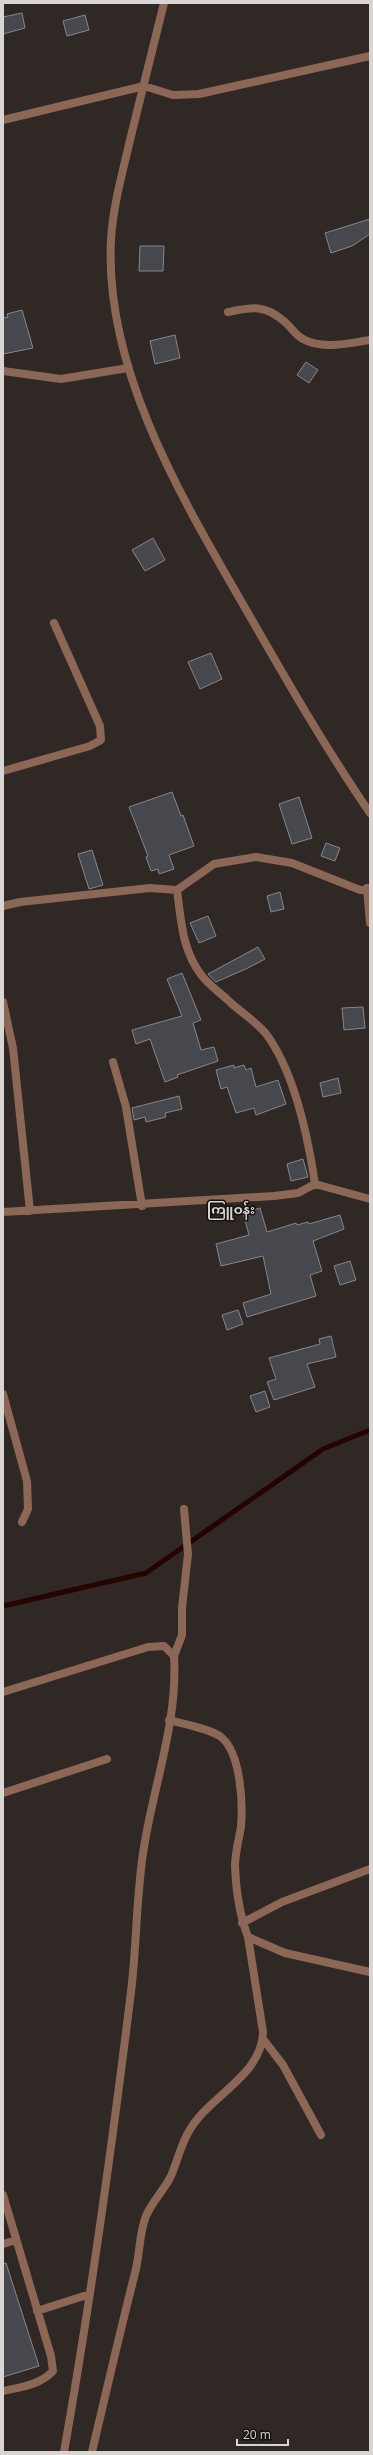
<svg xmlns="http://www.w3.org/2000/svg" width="373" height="2455" viewBox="0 0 373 2455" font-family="'Open Sans','Noto Sans Myanmar',sans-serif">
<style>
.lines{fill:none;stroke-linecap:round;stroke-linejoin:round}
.stream{stroke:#250400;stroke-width:5}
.building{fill:#47474e;stroke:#86868e}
.lane{stroke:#8c6756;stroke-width:8}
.street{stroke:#8c6756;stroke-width:8}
.labels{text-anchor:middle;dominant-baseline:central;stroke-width:3;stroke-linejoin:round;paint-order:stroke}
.quarter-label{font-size:13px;font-weight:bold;fill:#d9d5d3;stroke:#141210}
</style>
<rect width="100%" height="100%" fill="#2f2825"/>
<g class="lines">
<path class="stream" d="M3,1606L146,1573L323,1449L370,1430"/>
</g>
<path class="building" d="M22,13L25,28L3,34V17Z
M85,15L89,30L67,36L63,21Z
M370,219V234L352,246L331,253L325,233Z
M140,246H164L163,271H139Z
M22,310L33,348L3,354V318L8,317L7,314Z
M175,335L180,358L155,364L150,341Z
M306,362L318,370L309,383L297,375Z
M153,538L165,560L145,571L132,550Z
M211,653L222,679L200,689L188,662Z
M172,792L181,816L183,815L194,846L169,855L174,869L159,874L158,869L151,871L146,857L148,856L129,807Z
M299,797L312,838L292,844L279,804Z
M326,843L340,848L335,861L321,856Z
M92,850L103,885L89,889L78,854Z
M280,892L284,909L271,912L267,896Z
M208,916L216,936L199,943L190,923Z
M258,947L265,959L248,968L216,982L208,974Z
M182,973L201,1020L193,1023L201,1050L214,1047L218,1061L177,1075L178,1077L165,1082L150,1039L136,1044L132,1030L182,1016L167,979Z
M363,1007L365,1028L344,1030L342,1008Z
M234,1065V1068L244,1065L246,1070L251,1068L256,1087L278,1080L286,1104L256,1115L254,1108L236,1113L227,1087L221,1089L216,1070Z
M338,1078L341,1093L323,1097L320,1083Z
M179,1096L182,1109L165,1113L166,1117L146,1122L145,1117L134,1120L132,1108Z
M303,1159L308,1177L291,1181L287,1164Z
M260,1208L267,1232L296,1223L297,1225L308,1222L309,1224L340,1215L344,1229L313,1241L322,1271L310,1275L316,1296L247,1317L243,1303L271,1294L263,1256L221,1266L216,1244L249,1235L243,1213Z
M350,1261L356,1280L340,1285L334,1266Z
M238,1310L243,1324L227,1330L222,1315Z
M331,1336L336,1357L307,1364L315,1387L274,1400L267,1382L276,1379L269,1358L320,1344L319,1339Z
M265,1391L270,1407L256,1412L250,1396Z
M6,2263L39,2366L3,2377V2264Z"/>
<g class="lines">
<path class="lane" d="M228,312C252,307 265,304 285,322C291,327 296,336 303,339C322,350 349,343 370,340"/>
<path class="street" d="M164,3C153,47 142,92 131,136C123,171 113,205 111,240C104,372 185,503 248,613C287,681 326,749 370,813
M3,120L144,86L173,95L199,94L370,56
M3,371L61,379L128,368
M3,771L90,746L101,740L100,726L54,623
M367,888L370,923
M3,906L20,902L150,888L177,890L214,864L256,857L292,863L360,890H370
M3,1002L13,1048L30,1211
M113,1062L126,1107L142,1206
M315,1184L370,1199
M3,1212L274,1196L298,1193L315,1184C308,1137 295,1074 267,1035C258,1023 242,1013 231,1003C222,994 210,986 202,976C182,951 181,920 177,890
M3,1394L27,1481L28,1509L22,1522
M174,1656L182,1635V1608L188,1554L184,1509
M3,1692L148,1647L164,1646L174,1656C178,1721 154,1784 144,1847C136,1895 137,1944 131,1992C112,2146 91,2299 64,2452
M3,1793L107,1759
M242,1923L282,1902L370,1869
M248,1937L285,1953L370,1972
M263,2039L283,2065L321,2135
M3,2195L51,2356L53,2371C40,2385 21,2387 3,2391
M3,2244L16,2240
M37,2311L90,2294
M92,2452C106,2392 120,2332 135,2273C140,2255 139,2233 146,2216C152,2202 163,2191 170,2178C177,2163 180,2147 188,2133C207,2096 262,2077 263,2032L248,1937C239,1914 236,1890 235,1866C235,1853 239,1839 241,1827C243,1803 241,1753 221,1737C211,1729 183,1724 169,1720"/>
</g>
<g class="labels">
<g class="quarter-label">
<text x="231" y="1209">ကြူဝန်း</text>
</g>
</g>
<rect width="373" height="2455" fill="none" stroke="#d9d5d3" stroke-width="8"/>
<path d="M237 2439v6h51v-6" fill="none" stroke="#d9d5d3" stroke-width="2"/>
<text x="243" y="2439" font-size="12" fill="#d9d5d3" stroke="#141210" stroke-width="3" paint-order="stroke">20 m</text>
</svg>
